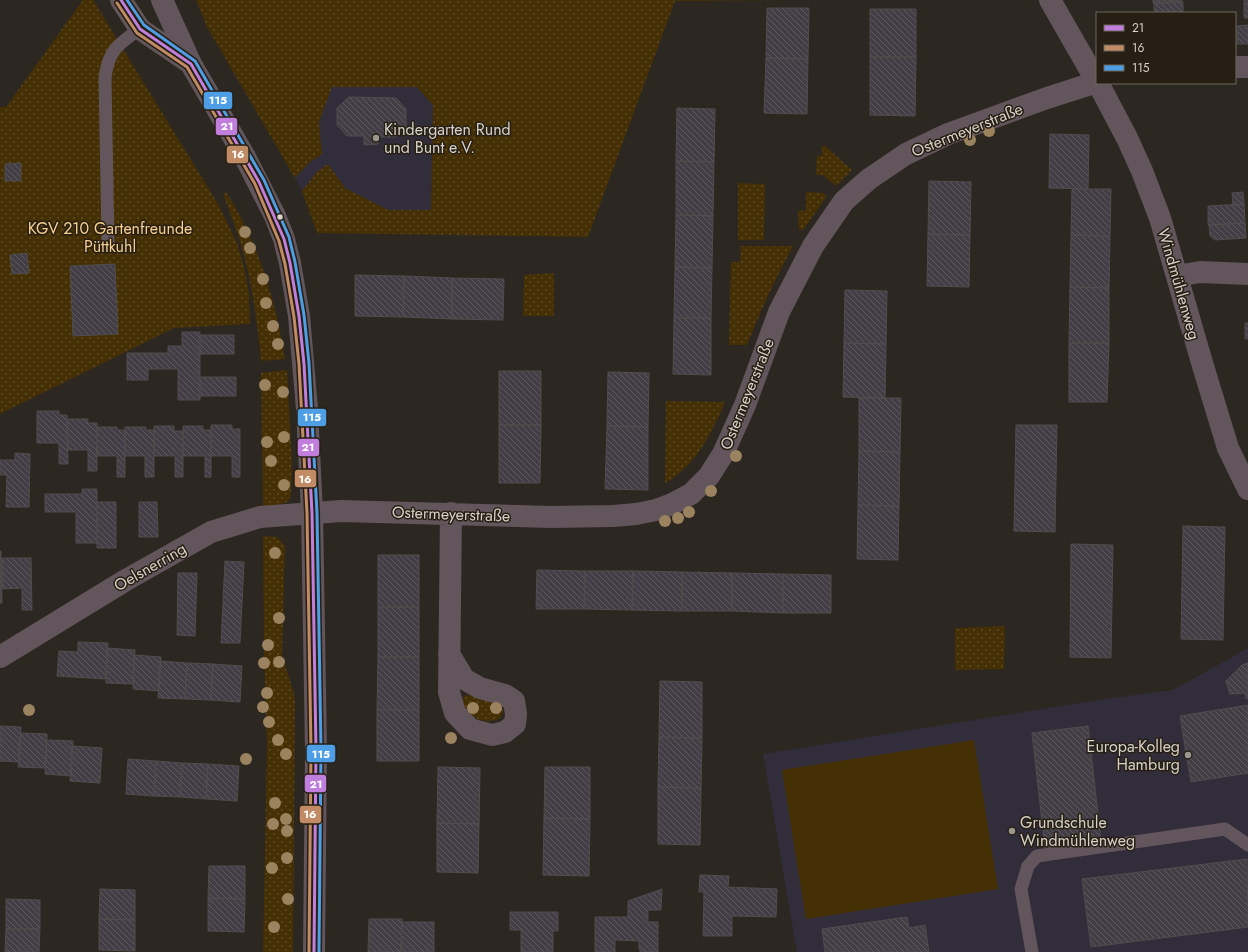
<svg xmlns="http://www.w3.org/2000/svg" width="1248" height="952" viewBox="0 0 1248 952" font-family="Jost,sans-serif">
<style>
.education{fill:#322d3b}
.green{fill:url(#green-dots)}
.pitch{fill:#452f04}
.building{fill:url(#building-back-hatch);stroke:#504d4d}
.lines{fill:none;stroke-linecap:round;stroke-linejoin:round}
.service{stroke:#62555b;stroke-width:13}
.minor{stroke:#62555b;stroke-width:22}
.tertiary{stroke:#62555b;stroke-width:22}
.bus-1-casing{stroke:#271f13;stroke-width:6}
.bus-2-casing{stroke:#271f13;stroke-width:6}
.bus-3-casing{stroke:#271f13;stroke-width:6}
.bus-1{stroke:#c07fdc;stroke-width:3}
.bus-2{stroke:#c18c65;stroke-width:3}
.bus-3{stroke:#4d9ee5;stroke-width:3}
.tree{fill:#9c835f}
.poi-dot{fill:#9a968e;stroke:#271f13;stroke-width:1.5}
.bus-dot{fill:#d6d1c9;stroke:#271f13;stroke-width:1.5}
.labels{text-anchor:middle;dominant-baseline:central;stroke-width:3;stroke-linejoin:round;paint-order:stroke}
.poi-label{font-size:16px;fill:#d6d1c9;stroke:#271f13;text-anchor:start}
.street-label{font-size:16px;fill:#d6d1c9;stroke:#271f13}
.park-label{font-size:16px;fill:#f8cf91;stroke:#271f13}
.line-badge{stroke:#271f13;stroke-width:1.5}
.badge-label{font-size:11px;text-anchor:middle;font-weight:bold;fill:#fff}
</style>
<defs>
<pattern id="green-dots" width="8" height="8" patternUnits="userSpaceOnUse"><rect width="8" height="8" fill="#452f04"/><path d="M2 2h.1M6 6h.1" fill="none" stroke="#5f4c27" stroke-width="1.8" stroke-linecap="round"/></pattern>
<pattern id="building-back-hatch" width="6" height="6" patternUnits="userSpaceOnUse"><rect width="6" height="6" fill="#433e45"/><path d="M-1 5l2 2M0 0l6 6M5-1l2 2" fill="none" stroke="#5d595e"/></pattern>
</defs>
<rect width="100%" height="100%" fill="#2c2721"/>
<path class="education" d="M331,87H417L433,105L431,210H388L345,188L328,164L317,172L302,191L295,178L309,163L321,154L319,122Z
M1248,648V952H797L763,754L1098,700L1173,690Z"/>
<path class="green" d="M83,0H93L218,204L237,243L244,267L249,294L250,324L174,328L0,414V107H6Z
M196,0H792L675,1L588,237L317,233L302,191L317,172L328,164L345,188L388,210H431L433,105L417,87H332L319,122L322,154L309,163L295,178L207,27Z
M822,146H825L852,170L836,186L823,175H816L817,156H822Z
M738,183L765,184L764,240H738Z
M226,192C257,240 277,304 285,359L261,361C258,330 254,298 247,267C241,242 232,218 223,194Z
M806,192L823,193L827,196L803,230H799L798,211L806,210Z
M741,246H793C776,278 760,311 747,345H729L731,262H740Z
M554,273V316H523L524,275Z
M287,370L292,463L291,496L287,502L274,506H263L261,373Z
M666,401L725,402C712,433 696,466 665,483Z
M263,536L277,537L285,546L282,656L293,690L295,701L293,952H263L267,745L264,650Z
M1005,626L1004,669L955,670V628Z
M470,695L485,701H493L502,706L503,712L500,718C486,726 463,717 462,699L465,696Z"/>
<path class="pitch" d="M974,740L998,889L806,919L782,770Z"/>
<path class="building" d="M1153,0H1182V2L1153,3Z
M1244,0H1248V18H1244Z
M1183,2V13H1154V3Z
M767,8H809L808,59L766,58Z
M870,9H916V57H870Z
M1248,25V44H1237V26Z
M870,57H916L915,116L870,115Z
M766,58L808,59L807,114L764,113Z
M349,97L396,98L406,109V127L396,137H378V144L364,145V136H347L337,125V108Z
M677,108L715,109L714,162L676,161Z
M1050,134L1089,135L1088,189L1049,188Z
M676,161L714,162L713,216L676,215Z
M21,163V181H5V164Z
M929,181L971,182L970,235L928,234Z
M1072,189H1111L1110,236L1071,235Z
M1243,192L1244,204L1233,205L1232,193Z
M1244,204L1245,223L1208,225V206Z
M676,215L713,216L712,268L675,267Z
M1245,223L1246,238L1215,240L1210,236L1209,225Z
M928,234L970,235L969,287L927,286Z
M1071,235L1110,236L1109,288L1070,287Z
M27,253L29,273L12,274L10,255Z
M115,264L118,334L73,336L70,266Z
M675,267L712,268L711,318H674Z
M355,275L404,276L403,317L355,316Z
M404,276L452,278V319L403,317Z
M452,278L504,279L503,320L452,319Z
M1070,287L1109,288V343H1069Z
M845,290L887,291L886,344L844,343Z
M674,318H711V375L673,374Z
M1245,323H1248V339H1245Z
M182,332H200V400H178V369H148V380H127V353H168V346H182Z
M200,335H234V354H200Z
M844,343L886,344L885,398L843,397Z
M1069,343H1109L1107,402H1069Z
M499,371H541V425H499Z
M608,372L649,373L648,427L607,426Z
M200,377H236V396H200Z
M859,398H901L900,452L859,451Z
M37,411H59V415H67L68,464H59V443H37Z
M67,419H88V423H97V471H88V450H68Z
M211,425H232V429H240V477H232V456H211Z
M499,425H541L540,483H499Z
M1016,425H1057L1055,532L1014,531Z
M154,426H174V431H183V477H175V456H154Z
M183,426H203V430H211V477H205V456H183Z
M607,426L648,427V490L605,489Z
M97,427H117V430H125V477H117V456H97Z
M125,427H146V430H154V477H145V456H125Z
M859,451L900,452L899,506L858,505Z
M15,453L30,454L29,507H6L7,475H0V460H15Z
M82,489H97V543H76V512H45V494H82Z
M97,502H116V548H97Z
M139,502H157L158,537H139Z
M858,505L899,506L898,560L857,559Z
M1183,526L1225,527L1223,640L1181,639Z
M1071,544L1113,545L1111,658L1070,657Z
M0,551H1L2,603H0Z
M378,555H419V607H378Z
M2,558H31L32,610H22V588L2,589Z
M225,561L244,562L240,643H221Z
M537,570L585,571L584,609H536Z
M585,571H633L632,610L584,609Z
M633,571L682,572V611L632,610Z
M682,572L732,573V611H682Z
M178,573H197L195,636L177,635Z
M732,573L783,574V613L732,611Z
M783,574L831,575V613H783Z
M378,607H419V657H378Z
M78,642L108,643L106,679L57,676L59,651L78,652Z
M107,648L135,650L133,684L106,683Z
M134,655L161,657L159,691L133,689Z
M378,657H419V710H377Z
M160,661L187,663L185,699L158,698Z
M187,663L213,664L211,700L185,699Z
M1248,663V698L1246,699L1245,693L1230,694L1226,681L1242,665Z
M213,664L242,666L240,702L211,700Z
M660,681L702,682V738L659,737Z
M1248,705V773L1191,782L1180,716Z
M377,710H419V761H377Z
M0,726L21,727L19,762L0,761Z
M1088,726L1101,841L1045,848L1032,733Z
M21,733L47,734L45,768L18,767Z
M659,737L702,738L701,788L658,787Z
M47,740L73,741L71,776L45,774Z
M72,746L102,748L100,783L70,781Z
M128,759L156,761L154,796L126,794Z
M156,761L182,763L180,797L154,796Z
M182,763L208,764L206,799L180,797Z
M208,764L239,766L237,801L206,799Z
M438,767L480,768L479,824L437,823Z
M545,767H590V819L544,818Z
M658,787L701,788L700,845L658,844Z
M544,818L590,819L589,876L543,875Z
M437,823L479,824L478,873L437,872Z
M1247,859L1248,927L1091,947L1082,879Z
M209,866H245V899L208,898Z
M700,875L729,876L728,887L777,889L776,917L732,916V936H703L704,892H699Z
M100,889L135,890V920L99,919Z
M662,889L661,910H648V922H658V952H640V949H639V941L615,940V952H595V917H628V901Z
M208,898L245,899L244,932L208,931Z
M6,899L40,900V929H6Z
M510,912H558V931H553V952H521V930H510Z
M907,917L909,928L925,925L929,952H825L822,929Z
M99,919L135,920V951L99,950Z
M369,919H402L401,952H368Z
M402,922H434V952H401Z
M6,929H40L39,952H5Z"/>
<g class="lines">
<path class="service" d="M108,241L105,78C108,51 118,44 140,29
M1032,952L1021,889L1028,866L1037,856L1225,829L1248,845"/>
<path class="minor" d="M1050,0L1097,82
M1235,67H1248
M1098,83L1127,138L1142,171L1160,218L1203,366L1228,448L1248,489
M1177,276L1200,272L1248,274
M449,654L464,679L480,688L505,695L514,701L516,714L515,724L505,732L492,735L470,729L455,713L449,692L451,513
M0,657L126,580L211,532L260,517L341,511L551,517L613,516L636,514L656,510L672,504L691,494L709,476L723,454L745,405L779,312L813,246L844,201L869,179L906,154L948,134L1047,98L1097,82"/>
<path class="tertiary" d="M121,0L140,29L190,63
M162,0L191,64L245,157L275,216L284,239L290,263L299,316L307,409L312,513L316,750L314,952"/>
<defs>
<path id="bus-1" d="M121,0L140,29L191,64L259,182L284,239L290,263L299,316L304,364L312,513L316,750L314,952"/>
<path id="bus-2" d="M117,3L137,33L187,67L255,184L279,241L285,264L294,317L299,364L307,513L311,750L309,952"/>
<path id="bus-3" d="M127,0L144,25L195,61L264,180L289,237L295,262L304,315L309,363L317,513L321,750L319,952"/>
</defs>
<use href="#bus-1" class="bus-1-casing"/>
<use href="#bus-2" class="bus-2-casing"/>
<use href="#bus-3" class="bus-3-casing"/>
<use href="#bus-1" class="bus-1"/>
<use href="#bus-2" class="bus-2"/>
<use href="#bus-3" class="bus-3"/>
</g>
<g class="tree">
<circle cx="989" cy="131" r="6"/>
<circle cx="970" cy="140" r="6"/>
<circle cx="245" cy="232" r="6"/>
<circle cx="250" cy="248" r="6"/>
<circle cx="263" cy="279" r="6"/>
<circle cx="266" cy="303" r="6"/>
<circle cx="273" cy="326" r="6"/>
<circle cx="278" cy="344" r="6"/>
<circle cx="265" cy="385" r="6"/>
<circle cx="283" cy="392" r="6"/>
<circle cx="284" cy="437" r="6"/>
<circle cx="267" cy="442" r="6"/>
<circle cx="736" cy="456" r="6"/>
<circle cx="271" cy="461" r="6"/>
<circle cx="284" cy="485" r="6"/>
<circle cx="711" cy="491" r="6"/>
<circle cx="689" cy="512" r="6"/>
<circle cx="678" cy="518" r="6"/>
<circle cx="665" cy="521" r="6"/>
<circle cx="275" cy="553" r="6"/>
<circle cx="279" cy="618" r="6"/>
<circle cx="268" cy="645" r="6"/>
<circle cx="279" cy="662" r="6"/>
<circle cx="264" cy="663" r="6"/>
<circle cx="267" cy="693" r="6"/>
<circle cx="263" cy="707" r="6"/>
<circle cx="473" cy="708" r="6"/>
<circle cx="496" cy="708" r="6"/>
<circle cx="29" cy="710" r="6"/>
<circle cx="269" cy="722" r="6"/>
<circle cx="451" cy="738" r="6"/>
<circle cx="278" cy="740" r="6"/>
<circle cx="286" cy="754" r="6"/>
<circle cx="246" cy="759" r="6"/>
<circle cx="275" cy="803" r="6"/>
<circle cx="286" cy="819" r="6"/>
<circle cx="273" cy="824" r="6"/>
<circle cx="287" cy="831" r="6"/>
<circle cx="287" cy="858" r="6"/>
<circle cx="272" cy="868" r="6"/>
<circle cx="288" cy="899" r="6"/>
<circle cx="274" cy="927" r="6"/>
</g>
<g class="poi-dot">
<circle cx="376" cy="138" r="4"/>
<circle cx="1188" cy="755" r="4"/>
<circle cx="1012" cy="831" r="4"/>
</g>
<circle class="bus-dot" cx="280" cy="217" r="3.5"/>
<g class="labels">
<g class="poi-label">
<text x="384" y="129">Kindergarten Rund<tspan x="384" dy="18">und Bunt e.V.</tspan></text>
<text x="1180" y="746" text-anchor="end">Europa-Kolleg<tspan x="1180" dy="18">Hamburg</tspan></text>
<text x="1020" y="822">Grundschule<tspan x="1020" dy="18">Windmühlenweg</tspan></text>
</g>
<g class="street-label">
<text transform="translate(967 130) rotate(-22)">Ostermeyerstraße</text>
<text transform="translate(1179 284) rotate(74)">Windmühlenweg</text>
<text transform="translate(747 394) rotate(-68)">Ostermeyerstraße</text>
<text transform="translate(451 514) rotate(2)">Ostermeyerstraße</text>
<text transform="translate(150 567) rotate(-30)">Oelsnerring</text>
</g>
<g class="park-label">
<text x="110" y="228">KGV 210 Gartenfreunde<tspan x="110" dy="18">Püttkuhl</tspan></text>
</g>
</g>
<g class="line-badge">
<rect x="203" y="91" width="30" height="19" rx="4" fill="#4d9ee5"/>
<rect x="215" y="117" width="23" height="19" rx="4" fill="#c07fdc"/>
<rect x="226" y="145" width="23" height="19" rx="4" fill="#c18c65"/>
<rect x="297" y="408" width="30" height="19" rx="4" fill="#4d9ee5"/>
<rect x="297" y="438" width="23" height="19" rx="4" fill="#c07fdc"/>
<rect x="294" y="469" width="23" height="19" rx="4" fill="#c18c65"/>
<rect x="306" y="744" width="30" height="19" rx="4" fill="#4d9ee5"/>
<rect x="304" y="774" width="23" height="19" rx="4" fill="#c07fdc"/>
<rect x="299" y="805" width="23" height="19" rx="4" fill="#c18c65"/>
</g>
<g class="badge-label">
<text x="218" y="104">115</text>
<text x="227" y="130">21</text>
<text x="238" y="158">16</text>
<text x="312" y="421">115</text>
<text x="308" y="451">21</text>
<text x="305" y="483">16</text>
<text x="321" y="758">115</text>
<text x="316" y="788">21</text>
<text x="310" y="818">16</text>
</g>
<rect x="1096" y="12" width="140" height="72" fill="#271f13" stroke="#6d665c"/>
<rect x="1104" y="25" width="20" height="6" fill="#c07fdc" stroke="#6d665c"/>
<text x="1132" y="32" font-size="12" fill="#d6d1c9">21</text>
<rect x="1104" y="45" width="20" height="6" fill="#c18c65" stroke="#6d665c"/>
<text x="1132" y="52" font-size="12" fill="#d6d1c9">16</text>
<rect x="1104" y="65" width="20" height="6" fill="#4d9ee5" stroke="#6d665c"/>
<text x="1132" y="72" font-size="12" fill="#d6d1c9">115</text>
</svg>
